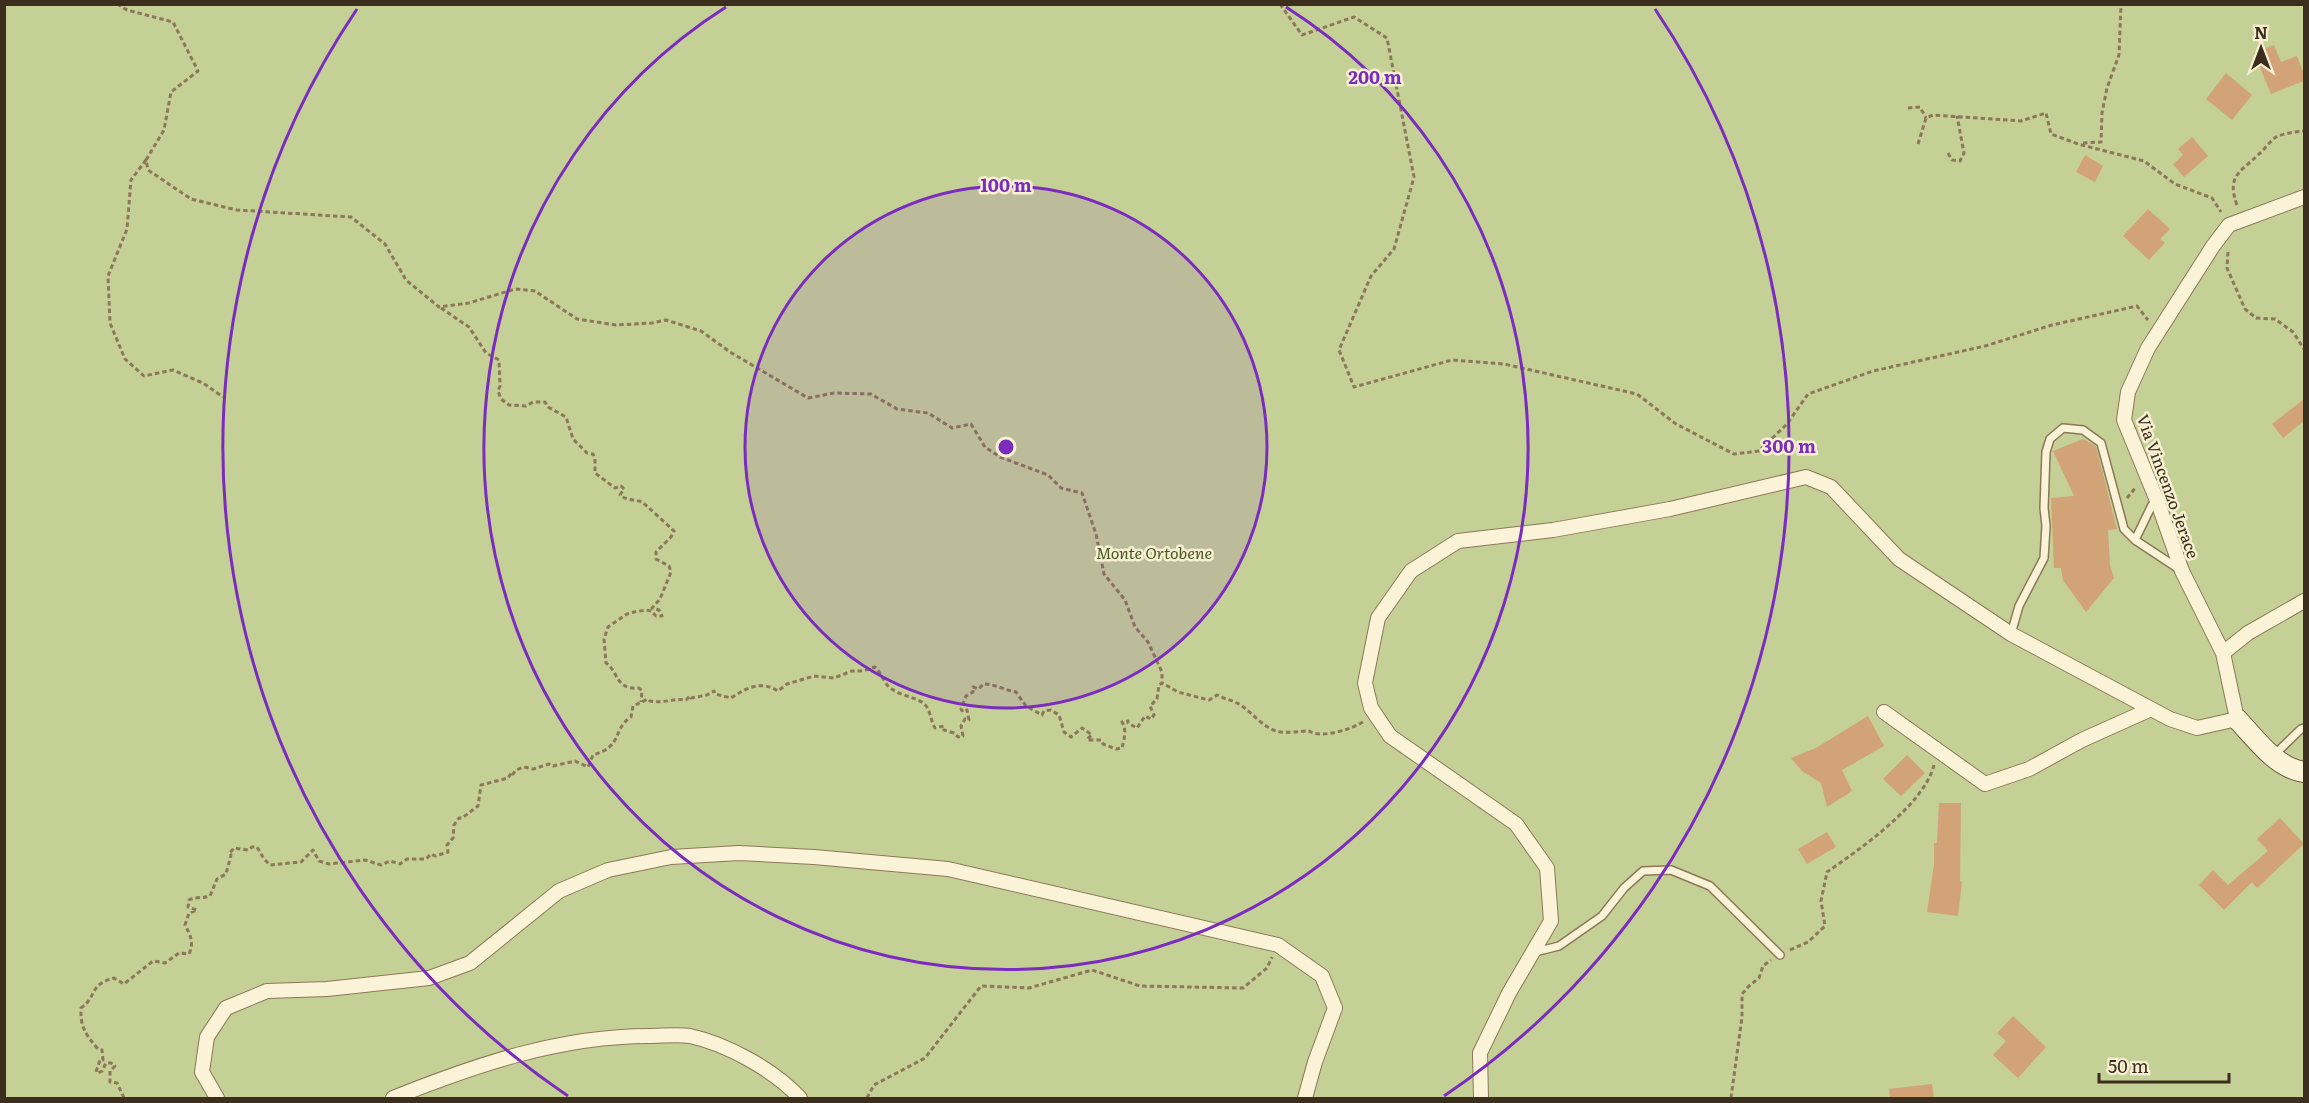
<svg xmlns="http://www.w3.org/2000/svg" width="2309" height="1103" viewBox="0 0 2309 1103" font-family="Literata,serif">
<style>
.green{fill:#c5d096}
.building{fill:#d1a377}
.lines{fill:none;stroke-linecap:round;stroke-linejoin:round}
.lane-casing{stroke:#8c7858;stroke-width:10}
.street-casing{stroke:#8c7858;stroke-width:16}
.secondary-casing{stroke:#6e593c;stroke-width:22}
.path{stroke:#8c7858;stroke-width:3;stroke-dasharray:4.5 3;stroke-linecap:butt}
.lane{stroke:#fbf3d7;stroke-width:7}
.street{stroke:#fbf3d7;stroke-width:14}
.secondary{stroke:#fbf3d7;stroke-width:20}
.ring{fill:none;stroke:#7b2cbf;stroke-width:3}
.labels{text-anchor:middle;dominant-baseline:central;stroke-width:5;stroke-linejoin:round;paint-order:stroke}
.street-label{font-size:16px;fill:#3b2e1d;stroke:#f8f0d3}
.park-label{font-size:16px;font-style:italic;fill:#475923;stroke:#f8f0d3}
.centre{fill:#7b2cbf;stroke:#f8f0d3;stroke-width:3}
.ring-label{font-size:18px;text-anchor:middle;font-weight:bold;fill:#7b2cbf;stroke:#f8f0d3;stroke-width:5;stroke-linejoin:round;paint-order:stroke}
</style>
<rect width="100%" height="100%" fill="#f1e7c3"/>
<path class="green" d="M5,5H2304V1098H5Z"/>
<path class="building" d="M2274,45L2281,62L2297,56L2304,74V81L2271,94L2254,53Z
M2226,73L2252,95L2232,120L2206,99Z
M2192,137L2208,156L2184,177L2173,164L2183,155L2178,149Z
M2085,155L2103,166L2095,182L2076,172Z
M2148,209L2170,229L2160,239L2165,243L2149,260L2123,236Z
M2304,399V421L2283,438L2272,424Z
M2083,439L2096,446L2117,529L2108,530L2110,565L2114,578L2086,612L2063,580L2061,568H2054L2051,498L2074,496L2053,451Z
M1868,716L1884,746L1842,770L1852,791L1827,807L1821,783L1802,771L1791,758L1816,748Z
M1907,755L1925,773L1901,796L1883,779Z
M1939,803H1961L1960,881L1962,882L1958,916L1927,912L1934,864V843H1937Z
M2280,818L2304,844L2257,888L2252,882L2224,910L2199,885L2213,870L2228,885L2268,851L2257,839Z
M1827,832L1836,847L1807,864L1798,849Z
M2013,1016L2046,1047L2018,1078L1993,1055L2006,1041L1997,1033Z
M1932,1084L1934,1098H1890L1889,1089Z"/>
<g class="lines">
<defs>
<path id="lane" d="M2135,540L2152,505L2158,503
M2011,634L2019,606L2044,558L2046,526L2044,508L2046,452L2050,439L2063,428L2083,430L2101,443L2124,529L2135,540L2179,569
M2274,755L2301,729L2304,728
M1535,952L1559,946L1602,916L1624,888L1643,871L1671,870L1710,886L1780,955"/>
<path id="street" d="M2223,653L2248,633L2304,601
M1884,712L1985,784L2029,769L2082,740L2151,709
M217,1098L202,1072L207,1037L226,1008L267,991L327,989L429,978L470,963L559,891L608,870L671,857L739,853L814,857L948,869L1278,945L1322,976L1335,1008L1315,1062L1305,1098
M393,1098C475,1065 560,1036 649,1036C662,1036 677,1034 690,1036C727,1044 774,1070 800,1098
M1481,1098L1480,1053L1509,993L1551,921L1547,868L1516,824L1390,736L1371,708L1365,683L1378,618L1411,571L1458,541L1553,530L1670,509L1806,477L1831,487L1899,559L2011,634L2170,719L2197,728L2237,719L2223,653L2182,571L2158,503L2124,420L2128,392L2148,348L2213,246L2229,225L2304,197"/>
<path id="secondary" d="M2237,719C2256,739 2276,768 2304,772"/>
</defs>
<use href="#lane" class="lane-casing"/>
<use href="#street" class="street-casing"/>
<use href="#secondary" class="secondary-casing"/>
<path class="path" d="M117,4L127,10L173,22L198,71L171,92L164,130L146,160L148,170L191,199L237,210L351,217L385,244L406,280L439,307L469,303L515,289L535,291L577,319L616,325L652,323L666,320L701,331L730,352L808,398L834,393L871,394L897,409L928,413L952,428L971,424L985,447L1000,457L1048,475L1061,488L1082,493L1096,534L1104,574L1125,600L1135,627L1148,642L1162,672V682
M1280,4L1302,35L1354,17L1387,38L1414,177L1394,249L1371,276L1339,350L1354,387L1452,360L1504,364L1637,394L1676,424L1734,454L1759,451L1787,424L1808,394L1873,371L1985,346L2052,325L2137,306L2148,320
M1908,108L1920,107L1926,118
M2083,143L2101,142L2102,113L2107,88L2119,55L2121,4
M1918,144L1926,118L1933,115L2021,121L2046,113L2051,134L2078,144L2144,161L2175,184L2212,198L2221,212
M1948,153L1952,160L1960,161L1964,153L1957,116
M146,160L131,180L127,229L108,276L110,323L125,359L144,376L173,370L203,383L223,397
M2237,205C2226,175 2241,172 2259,154C2265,149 2270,141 2276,137C2285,133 2295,132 2304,131
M2228,252L2227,268L2245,309L2256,318L2275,319L2293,332L2304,349
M441,308L469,327L486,353L499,360L500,386L498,391L501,399L509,405L526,406L533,402H545L548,407L566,417L573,439L587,453L593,454L595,459V473L615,488L621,486L624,489L620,495C627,501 634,499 642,502C645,504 672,529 674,531L671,537L656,552V559L669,566L671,572L660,599L652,608L659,610L662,616H656L651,611L646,610L634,612L627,614L608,627L604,639L606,663C619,672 615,690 639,688L642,691L641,702
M2127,498L2136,487
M1790,950L1808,942L1825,926L1821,901L1827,872C1860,849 1924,805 1934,765
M124,1098L117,1083L110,1082V1071L115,1066L111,1063H106L102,1071L98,1073L96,1072L100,1060H103L102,1050L98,1049C86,1035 80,1027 81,1008C98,996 88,985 114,978L124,984L153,961L165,963L179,953L189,954C194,943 191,936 185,925L189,913L197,910L188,907L189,900C196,896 202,899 210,896L217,879L226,874L231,855L229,854L234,848L248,850L252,847H257L264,859L270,865L301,862L313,850L319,861L329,864L365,860L381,865L390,861L400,864L407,859H426L431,854L435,856L448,852L447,845L453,838L454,825L459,818H462L478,806L481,785L508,778L512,772L513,774L516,770L524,767L533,769L549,764L553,766L575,761L588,767L593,755C624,746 612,729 631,717L633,706L648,699L650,701C663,704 673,698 686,700L690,696L691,698L707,695L714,691L715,694L731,698C746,688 761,680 778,691L787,684L814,676L834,678L852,671H863L875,667C881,673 883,680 888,686C899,696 913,696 923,703C931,709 930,720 935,728L944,726V730L954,733L958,737L963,736L961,726L965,719L969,720L967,710L963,712L961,709L966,696L973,692V687L979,689L983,684C995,684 1004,690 1016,692L1026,706L1042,715L1044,711L1051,710L1059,715L1064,732L1071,737L1082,728L1092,735L1087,739L1089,740H1101L1103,744L1116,749L1122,748C1124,740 1127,729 1122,722L1128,721V723L1137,728L1145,716L1151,719L1154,715L1150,706L1157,699L1159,685L1162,683L1178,692L1209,700L1217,695C1224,699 1232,700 1239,704C1252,712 1261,726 1276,731C1285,734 1299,731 1309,731C1321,739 1352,729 1363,722
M867,1098L874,1085L925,1058L981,986L1029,988L1092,970L1140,986L1243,988L1267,968L1272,957
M1731,1098L1742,1017V994L1749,986L1759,978L1763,966L1771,960"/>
<use href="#lane" class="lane"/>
<use href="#street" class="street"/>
<use href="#secondary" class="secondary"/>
</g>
<circle cx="1006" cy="447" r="261" fill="#7b2cbf" fill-opacity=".12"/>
<g class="ring">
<circle cx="1006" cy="447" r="261"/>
<path d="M1286 7A522 522 0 1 1 726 7"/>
<path d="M568 1096A783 783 0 0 1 357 9M1655 9A783 783 0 0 1 1444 1096"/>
</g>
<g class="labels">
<g class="street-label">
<text transform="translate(2169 486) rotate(70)">Via Vincenzo Jerace</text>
</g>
<g class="park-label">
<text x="1154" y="552">Monte Ortobene</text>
</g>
</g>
<circle cx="1006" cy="447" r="9" class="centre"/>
<g class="ring-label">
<text x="1375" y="84">200 m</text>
<text x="1006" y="192">100 m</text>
<text x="1789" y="453">300 m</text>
</g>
<rect width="2309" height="1103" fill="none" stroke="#3b2e1d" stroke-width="12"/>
<g transform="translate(2261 48)" stroke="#f8f0d3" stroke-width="4.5" paint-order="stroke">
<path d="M0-4.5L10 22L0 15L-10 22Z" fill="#3b2e1d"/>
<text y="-9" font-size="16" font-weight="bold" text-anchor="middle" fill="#3b2e1d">N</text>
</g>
<path d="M2099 1073v9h130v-9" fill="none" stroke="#3b2e1d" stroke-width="3"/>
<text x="2108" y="1073" font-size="18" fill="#3b2e1d" stroke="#f8f0d3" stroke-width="4.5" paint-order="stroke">50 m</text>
</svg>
